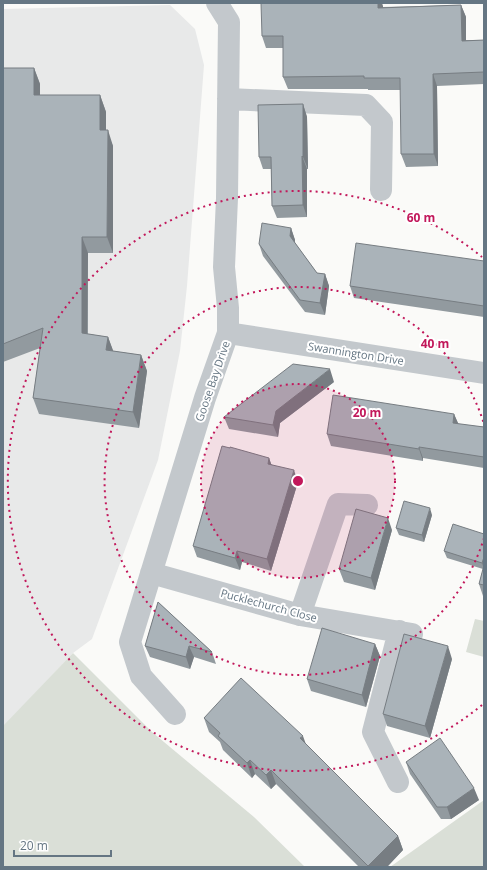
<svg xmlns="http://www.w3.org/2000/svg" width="487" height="870" viewBox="0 0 487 870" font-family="'Open Sans',sans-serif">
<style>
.built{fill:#e8e9e9}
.green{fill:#dadfd7}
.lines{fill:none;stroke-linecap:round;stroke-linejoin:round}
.minor{stroke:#c3c8cc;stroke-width:22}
.wall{fill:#929a9f}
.shaded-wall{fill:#777d82}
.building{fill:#aab3b9;stroke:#777d82}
.ring{fill:none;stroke:#c2185b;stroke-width:2;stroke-dasharray:2 4}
.labels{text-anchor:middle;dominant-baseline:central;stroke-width:4;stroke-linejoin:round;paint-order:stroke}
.street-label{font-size:11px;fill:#657683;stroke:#fff}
.centre{fill:#c2185b;stroke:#fff;stroke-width:2}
.ring-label{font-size:12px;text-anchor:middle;font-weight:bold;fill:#c2185b;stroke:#fff;stroke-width:4;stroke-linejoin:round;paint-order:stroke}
</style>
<rect width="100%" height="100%" fill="#fafaf8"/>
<path class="built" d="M170,5L195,29L204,65L187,286L180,351L158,460L92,639L73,653L3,727V9Z"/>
<path class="green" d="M475,619L484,621V657L466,652Z
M73,653L152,732L254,817L305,867H3V726Z
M484,800V867H390Z"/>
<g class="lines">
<path class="minor" d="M228,99L366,105L382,122L381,190
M228,333L484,373
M151,573L300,615L412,634
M300,615L338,504L367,505
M175,714L141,676L130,642L205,398L228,333V308L224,267L227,198L229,22L217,3
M398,782L373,732L399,631"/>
</g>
<path class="wall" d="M461,5L466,17V40H484V84L437,86L438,166L406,167L401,154V90H368V89H288L283,77V48H266L262,36L383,6V7Z
M34,68L40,84V95H100L106,112V130L113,146V253H88V334L108,337L113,351L141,355L147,371L139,428L39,414L33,398L40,348L3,362V221Z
M303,104L307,117L308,169H307V217L277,218L272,206L271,169H263L259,157Z
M291,228L295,240V243L317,273L325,274L329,286L325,315L305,312L263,256L259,244Z
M484,261V317L354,298L350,286Z
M334,382L280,423L278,437L229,429L224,417Z
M454,414L458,424L484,427V468L423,458V461L331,446L327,434Z
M269,458L271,464L298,482L271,571L242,562L240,570L197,557L193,546Z
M432,515L424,542L399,535L396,528Z
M392,530L375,590L344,582L339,569Z
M484,534V596H483L479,584L483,569L447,558L444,551Z
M158,602L212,652L216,664L194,657L190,669L150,657L145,646Z
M375,644L380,656L366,707L311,691L307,679Z
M452,659L430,738L387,726L383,714Z
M204,718L305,743L398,836L403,850L387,867H359L276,784L271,789L255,774L252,778L223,750L220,742L209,732Z
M406,762L479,800L451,819H441L410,774Z"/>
<path class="shaded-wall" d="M378,3H382L383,6V20L378,8Z
M461,5L466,17V53L462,41Z
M34,68L40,84V111L34,95Z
M433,74L437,86L438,166L434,154Z
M100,95L106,112V146L100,130Z
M303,104L307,117L308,169L303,157Z
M108,130L113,146V253L107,237Z
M302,156L307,169V217L303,205Z
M291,228L295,240L294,248L290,236Z
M82,237L88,253L87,349L82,333Z
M325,274L329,286L325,315L320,303Z
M108,337L114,353L106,350Z
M141,355L147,371L139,428L133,412Z
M330,369L334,382L280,423L278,437L273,425L276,411Z
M454,414L459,425L453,423Z
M419,447L423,458V461L419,449Z
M269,458L273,469L268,464Z
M294,470L298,482L271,571L267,559Z
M430,508L432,515L424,542L422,535Z
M388,518L392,530L375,590L371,578Z
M237,551L242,562L240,570L235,558Z
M484,557V569L482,563Z
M375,644L380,656L366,707L362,695Z
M189,646L194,657L190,669L186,657Z
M448,646L452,659L430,738L425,726Z
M303,736L308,750L300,738Z
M250,760L255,774L252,778L247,763Z
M271,770L276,784L271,789L266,775Z
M474,788L479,800L451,819L447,807Z
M398,836L403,850L387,867H368V866Z"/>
<path class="building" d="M261,3H378V8L461,5L462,41L484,40V72L433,74L434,154H401L400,78H364V76L283,77V36H262Z
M3,68H34V95H100V130H108L107,237H82V333L108,337L106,350L141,355L133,412L33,398L43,328L3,344Z
M303,104V157L302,156L303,205L272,206L271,157H259L258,105Z
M262,223L291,228L290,236L317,273L325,274L320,303L300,300L259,244Z
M356,243L484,261V306L350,286Z
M293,364L330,369L276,411L273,425L224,417Z
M333,395L454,414L453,423L484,427V457L419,447V449L327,434Z
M222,446L230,448V447L269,458L268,464L294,470L267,559L237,551L235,558L193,546Z
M404,501L430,508L422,535L396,528Z
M356,509L388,518L371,578L339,569Z
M453,524L484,534V557L482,563L444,551Z
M484,565V585L479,584Z
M158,602L212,652L189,646L186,657L145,646Z
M322,628L375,644L362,695L307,679Z
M404,634L448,646L425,726L383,714Z
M241,678L303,736L300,738L398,836L368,866L271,770L266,775L250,760L247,763L218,736L220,733L204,718Z
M440,738L474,788L447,807H437L406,762Z"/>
<circle cx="298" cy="481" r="97" fill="#c2185b" fill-opacity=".12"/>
<g class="ring">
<circle cx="298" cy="481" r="97"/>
<path d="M484 538A194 194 0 1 1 484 424"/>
<path d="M482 705A290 290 0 1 1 482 257"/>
</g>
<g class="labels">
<g class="street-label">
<text transform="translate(356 353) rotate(9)">Swannington Drive</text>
<text transform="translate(212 381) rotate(-71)">Goose Bay Drive</text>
<text transform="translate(269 605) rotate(15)">Pucklechurch Close</text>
</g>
</g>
<circle cx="298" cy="481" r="6" class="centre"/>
<g class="ring-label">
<text x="421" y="222">60 m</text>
<text x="435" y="348">40 m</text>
<text x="367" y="417">20 m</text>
</g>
<rect width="487" height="870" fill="none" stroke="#657683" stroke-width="8"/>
<path d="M14 850v6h97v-6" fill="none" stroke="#657683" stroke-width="2"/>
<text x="20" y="850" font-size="12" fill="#657683" stroke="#ffffff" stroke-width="3" paint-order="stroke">20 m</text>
</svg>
